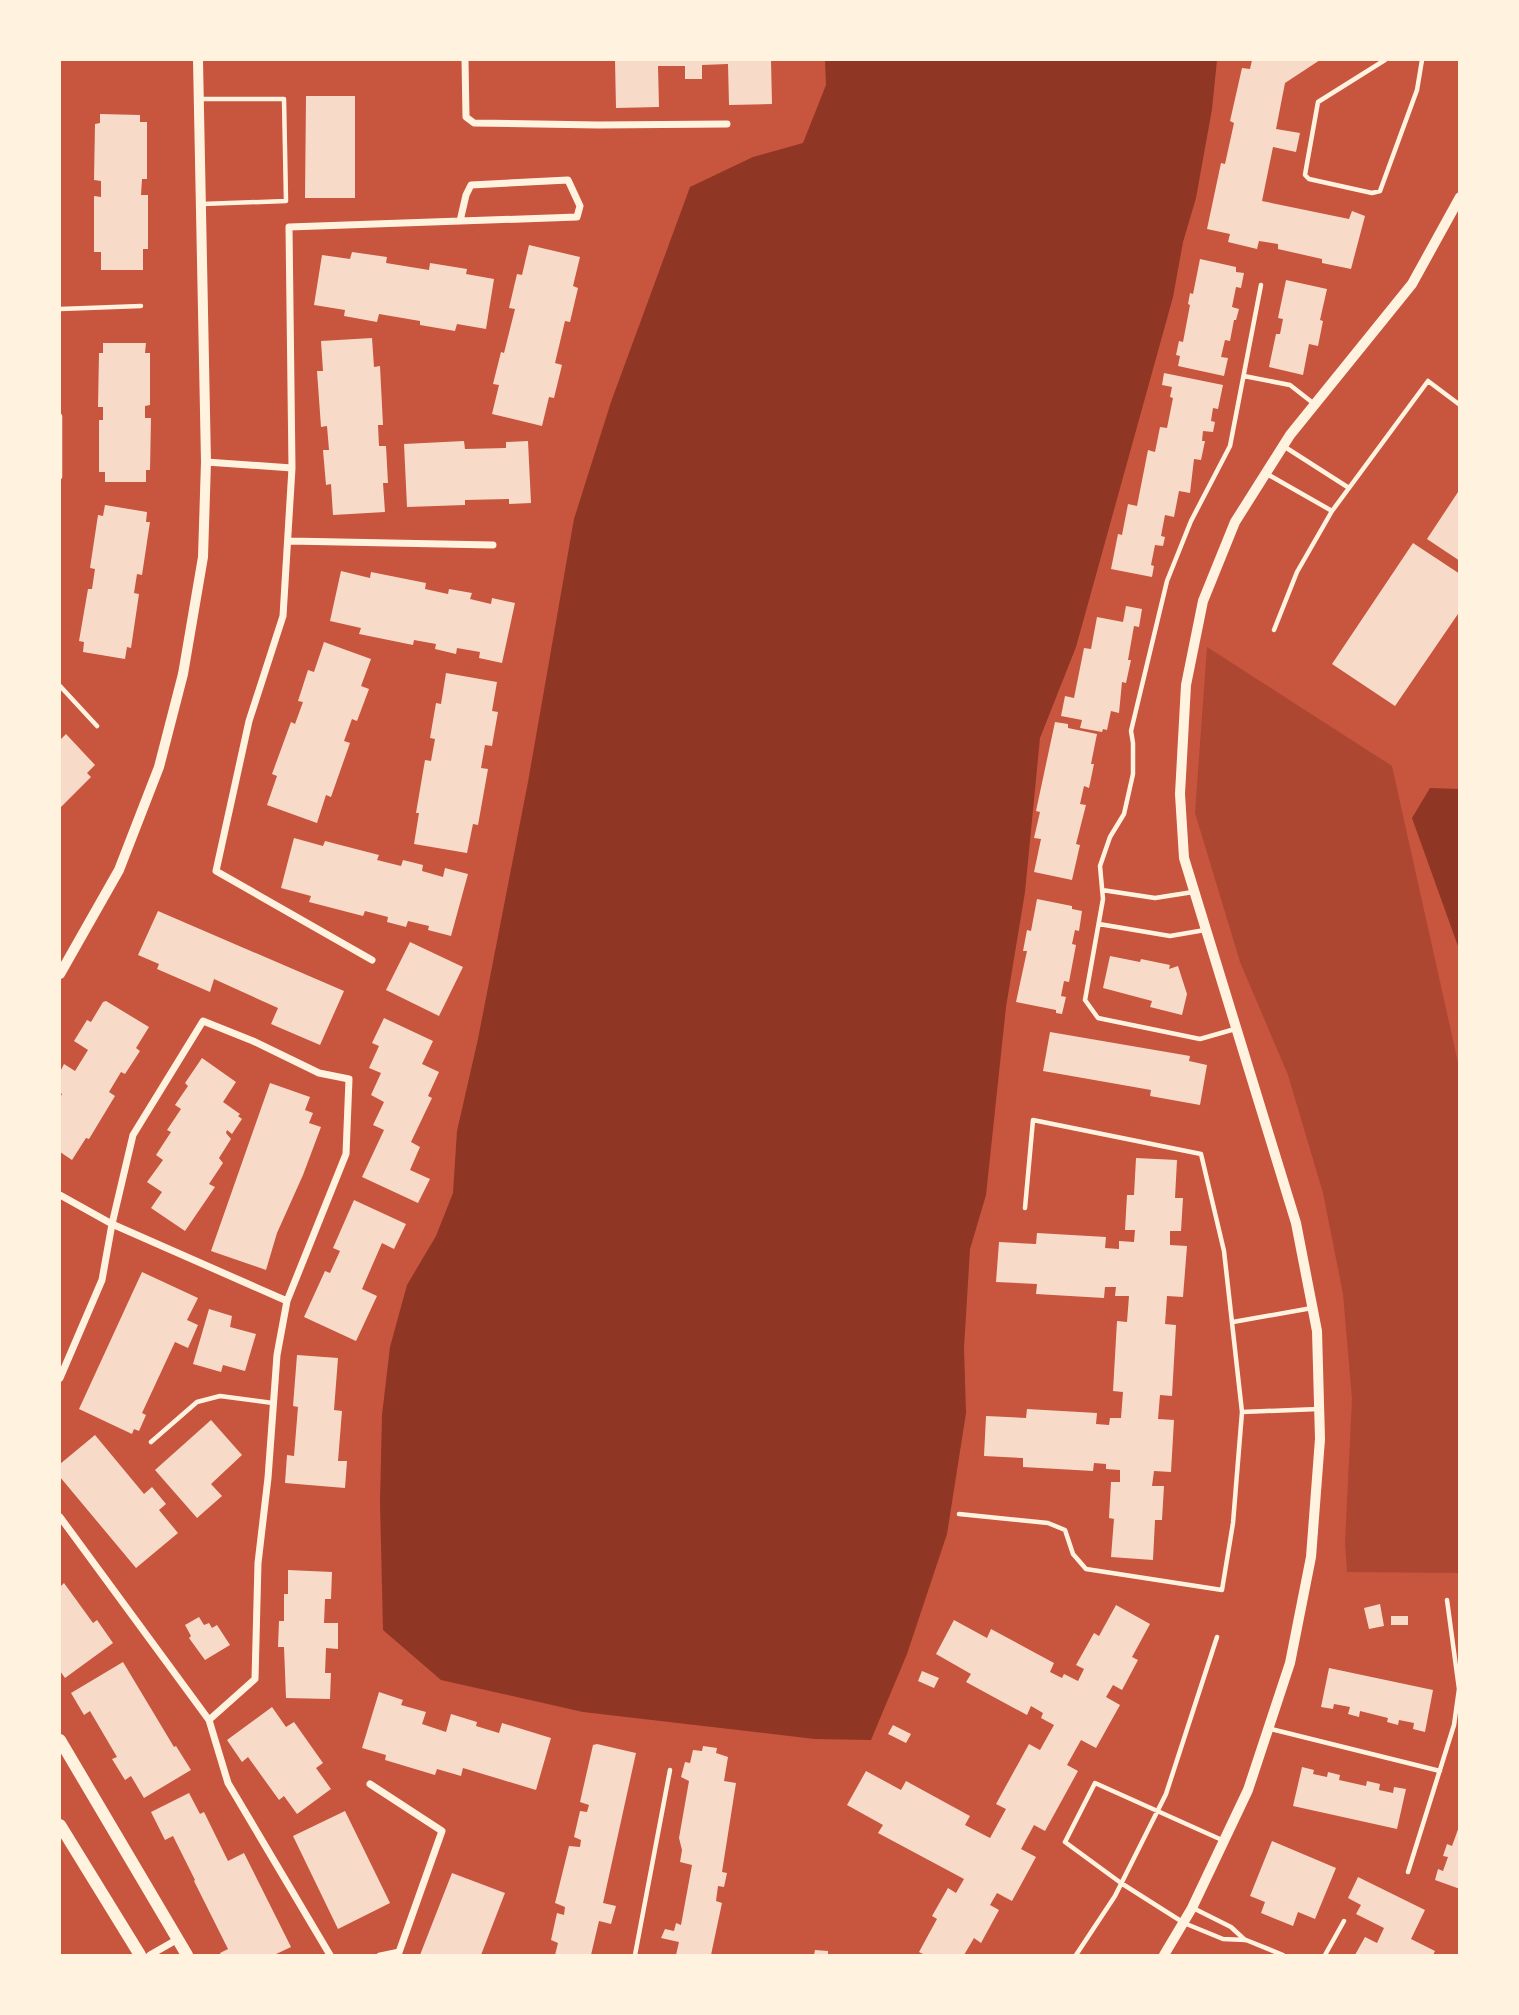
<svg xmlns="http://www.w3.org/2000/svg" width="1519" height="2015" viewBox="0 0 1519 2015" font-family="Signika,sans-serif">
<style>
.green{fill:#ae4732}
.water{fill:#8f3625}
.building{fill:#f7dbc8}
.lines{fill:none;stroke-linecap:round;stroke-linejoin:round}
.service{stroke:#fff3e0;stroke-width:4.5}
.minor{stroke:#fff3e0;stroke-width:7}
.tertiary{stroke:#fff3e0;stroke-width:10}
.primary{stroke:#fff3e0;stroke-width:12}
</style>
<rect width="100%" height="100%" fill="#c8553d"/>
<path class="green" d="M1207,647L1392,766L1459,1067V1573L1347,1572L1345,1542L1352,1399L1343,1294L1323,1193L1288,1075L1240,962L1195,813Z"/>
<path class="water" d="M825,60H1217L1212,109L1196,198L1183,242L1173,297L1076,647L1040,738L1025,892L1006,1007L986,1195L970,1249L964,1348L966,1413L947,1534L907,1654L871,1740L815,1739L583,1712L441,1680L383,1630L380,1502L382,1415L390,1347L407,1285L436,1236L453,1193L457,1131L478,1039L528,782L574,519L611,402L690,187L753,157L803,143L826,85Z
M1430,788L1459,789V949L1412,818Z"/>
<path class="building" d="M615,60H771L772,104L729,105L728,64L702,65V79H685V66H658L659,107L616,108Z
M1252,60H1320L1285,83L1276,129L1300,133L1296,152L1273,147L1262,201L1349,219L1352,211L1365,216L1351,269L1322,263V259L1278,249V244L1259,241L1257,249L1228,242L1230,234L1207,229L1221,163L1225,164L1234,123L1230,121L1242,68L1250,69Z
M306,96H355V198H305Z
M100,114L140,115V122H147V179H142L141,195H148V249H143V270H101V252H94V196L101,197V181L94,180L95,124L100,123Z
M529,245L580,257L573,286L578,288L570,322L565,321L555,363L562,365L554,398L549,397L542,426L492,414L499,385L493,384L501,352L504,353L515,309L509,308L517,274L522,275Z
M352,252L387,257L386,263L429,270L430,263L467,269L466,274L494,279L486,329L457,324L455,331L420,325V321L379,314L377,322L344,316L345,310L314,305L322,255L350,259Z
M1200,259L1236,267V272L1244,273L1241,288L1236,287L1232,307L1239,309L1236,320H1234L1230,341L1225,340L1221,357L1228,358L1224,376L1178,366L1180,356L1176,355L1179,341L1183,342L1190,305L1188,304L1190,293L1193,294Z
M1286,280L1327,289L1320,320L1323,321L1318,346L1309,344L1303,375L1269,367L1276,334H1280L1283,319L1278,318Z
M372,338L374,367L380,366L383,425H378L379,446H386L388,483H383L385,512L333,515L331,484L326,485L323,450H329L327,426L321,427L317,371H323L321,341Z
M103,343H146L145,353H150V405L145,406V418H151L150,470H146V482H105V472H99V420H103V407H98L99,353H103Z
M1164,373L1223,385L1218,409L1213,408L1211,421L1215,422L1213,432L1203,431L1202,441H1205L1201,460L1194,459L1190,493L1179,491L1174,517L1165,515L1161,536L1165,537L1163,546L1155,545L1151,565L1154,566L1152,577L1111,569L1118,534L1122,535L1128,504L1137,506L1148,450L1155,452L1160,427L1167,428L1173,398L1170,397L1172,387L1162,385Z
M464,441L465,449L506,448V442L528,441L531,503L509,504V499L465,500V505L407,507L404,444Z
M1460,489V561L1427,539Z
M105,505L147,512L146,522H150L142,575L137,574L134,593L139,594L131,648L127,647L125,659L83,652L84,642L79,641L88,589H92L95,569L90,568L98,515L103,516Z
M1413,543L1460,574V611L1395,706L1332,664Z
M341,571L370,578L371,572L426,583L425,589L448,594L449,589L472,593L470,599L491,604L492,598L515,603L502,663L479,658L480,652L457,648L456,654L435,649L436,644L414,640L413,645L359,634L361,628L330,621Z
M1126,606L1142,609L1139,627L1134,626L1128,660H1131L1126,683L1122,682L1119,713L1111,711L1107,730L1103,729L1102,732L1080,728L1082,720L1061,716L1065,696L1074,698L1084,648L1091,649L1097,617L1123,622Z
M324,642L371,659L361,686L369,689L357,721L352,719L344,741L350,743L331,797L326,795L317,823L267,805L277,776L272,774L291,722L295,724L303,702L298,701L308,670L314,672Z
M446,673L497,682L492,711L498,712L492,746L485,745L481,768L488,769L478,825L473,824L467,853L414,844L419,813H416L425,760L431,761L435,739L430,738L436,703L441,704Z
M1055,722L1068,724V728L1097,734L1091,764H1094L1089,788L1084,786L1080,804L1086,805L1076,844L1080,845L1072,880L1034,872L1041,839L1034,838L1040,812L1036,811Z
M66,734L95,765L87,773L91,777L60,808V740Z
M294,838L323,846L325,841L379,855L377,860L401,866L403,860L423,865L422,871L443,877L445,868L468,874L451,936L428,930L429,926L408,921L406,927L387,922L388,917L365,911L363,916L309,902L311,896L281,888Z
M1037,899L1072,906V909L1082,911L1079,931L1075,930L1072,944L1076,945L1069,982L1064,981L1061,996L1066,997L1062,1014L1056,1013V1010L1016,1002L1027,951H1023L1027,930L1031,931Z
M158,911L344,991L320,1045L271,1024L278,1008L214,979L210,992L157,969L159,964L138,955Z
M410,942L463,967L439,1016L386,990Z
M1110,956L1140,962L1141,959L1170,965L1169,969L1178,966L1187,994L1182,1015L1150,1007L1152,1001L1103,988Z
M106,1001L149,1027L136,1048L140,1051L125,1074L121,1072L109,1092L115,1096L89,1139L86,1138L72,1160L60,1152V1098L62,1094L60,1092V1072L64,1064L75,1071L88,1050L74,1041L87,1020L91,1022L103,1002Z
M384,1018L433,1041L422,1064L439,1072L428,1096L432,1098L411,1142L420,1147L410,1170L430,1179L418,1203L362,1177L384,1130L373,1125L384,1102L371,1095L381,1073L369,1068L379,1046L372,1043Z
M1050,1032L1190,1056L1189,1061L1207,1065L1200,1105L1150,1096L1151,1090L1043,1071Z
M202,1058L236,1082L223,1102L240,1114L238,1116L242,1119L232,1134L227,1130L226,1133L231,1139L219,1158L223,1163L209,1184L215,1187L185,1231L151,1208L162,1192L147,1182L163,1160L156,1155L171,1132L167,1130L181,1109L175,1105L188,1086L185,1083Z
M270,1083L310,1097L305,1110L313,1113L309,1123L321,1127L303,1175L277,1233L266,1270L211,1251Z
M1136,1158L1177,1160L1175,1198H1183L1181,1231H1170V1245L1187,1246L1183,1297L1167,1296L1165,1324L1176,1325L1172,1396L1160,1395L1158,1419L1174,1420L1171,1472L1154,1471L1152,1486H1164L1162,1520H1155L1153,1560L1111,1557L1114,1519L1109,1518L1111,1482H1120V1470L1106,1469V1464L1094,1463L1093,1471L1023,1467V1458L984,1456L986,1416L1026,1418L1027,1409L1097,1413L1096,1424L1109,1425L1110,1418H1121L1123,1392L1113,1391L1117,1321L1127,1322L1129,1296H1115L1116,1287H1105L1104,1298L1036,1294L1037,1284L996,1282L999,1242L1036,1244L1037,1233L1106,1237L1105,1248L1119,1249V1241L1134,1242L1135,1230H1125L1127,1195H1134Z
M354,1200L406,1224L394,1249L382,1243L362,1289L377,1296L356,1341L304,1317L325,1271L330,1273L340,1251L333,1248Z
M142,1272L198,1298L187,1320L198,1325L188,1348L175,1342L142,1413L146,1415L139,1431L134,1429L132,1434L79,1409Z
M209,1309L232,1316L230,1327L256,1334L245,1371L223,1365L221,1372L193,1364Z
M297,1355L338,1358L334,1410L342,1411L338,1461H347L345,1488L285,1483L287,1455L294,1456L298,1407L293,1406Z
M211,1420L242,1455L211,1484L222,1496L197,1518L155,1470Z
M95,1435L144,1494L152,1487L166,1504L159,1510L178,1533L136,1568L60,1477V1464Z
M288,1570L332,1572L331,1599H325L324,1623H338V1649L326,1648L325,1673H331L330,1699L286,1698L284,1647H278L279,1621H284V1594H288Z
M64,1583L93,1623L97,1620L113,1643L65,1678L60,1671V1587Z
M1380,1604L1384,1626L1369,1629L1364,1608Z
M1116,1605L1150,1624L1132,1657L1138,1660L1122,1690L1113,1685L1106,1697L1120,1705L1096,1748L1081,1740L1067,1765L1078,1771L1045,1831L1034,1825L1021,1849L1036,1857L1012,1901L997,1893L990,1905L999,1910L981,1943L974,1938L964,1955H925L919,1952L937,1919L932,1916L948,1888L956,1893L964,1879L878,1833L883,1825L847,1805L866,1771L901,1790L906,1781L970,1816L965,1825L990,1838L1006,1809L996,1804L1029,1744L1040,1750L1054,1725L1041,1718L1043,1713L1031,1706L1027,1715L966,1682L971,1674L936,1654L954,1620L987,1638L991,1629L1054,1663L1050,1672L1062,1678L1064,1674L1078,1681L1084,1669L1076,1665L1094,1633L1099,1636Z
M1391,1616H1408V1625H1391Z
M199,1617L204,1625L209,1623L212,1628L217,1625L230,1645L205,1660L189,1638L191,1636L185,1625Z
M123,1662L174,1747L176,1746L191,1770L144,1798L131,1776L125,1780L112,1759L117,1757L90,1711L84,1715L71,1693Z
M1329,1668L1433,1690L1425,1732L1413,1729L1414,1723L1399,1720L1398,1725L1387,1722L1388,1718L1360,1711L1359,1717L1348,1714L1350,1707L1334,1704L1333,1709L1321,1707Z
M922,1671L939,1678L934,1688L918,1681Z
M379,1692L403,1700L401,1705L426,1712L422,1724L446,1732L451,1714L477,1722L476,1726L499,1733L502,1723L551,1738L536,1790L463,1768L461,1776L437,1769L435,1775L385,1760L386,1755L362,1748Z
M272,1707L286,1727L294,1722L323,1763L316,1768L331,1789L297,1814L284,1796L279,1800L248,1757L242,1762L227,1740Z
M893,1725L911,1734L906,1743L888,1734Z
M597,1744L636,1753L603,1903L616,1906L611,1924L599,1921L591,1955H555L558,1943L551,1940L557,1913L564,1915L565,1907L555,1903L569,1846L580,1847L581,1840L574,1837L580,1811L587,1812L589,1805L580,1802L593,1745Z
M703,1746L717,1748L716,1753L728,1757L724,1781L736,1783L722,1872L727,1873L724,1887L718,1886L716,1901L722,1903L711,1955H676L679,1942L661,1938L665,1929L674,1931L676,1923L681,1925L692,1865L680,1862L682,1850L679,1838L689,1781L681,1777L685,1762L690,1763L693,1750L702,1751Z
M1302,1767L1314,1770L1313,1774L1327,1777L1328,1772L1340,1775L1339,1780L1366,1786L1367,1781L1380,1784L1379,1790L1393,1793L1394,1787L1406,1789L1397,1829L1293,1806Z
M189,1793L200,1814L204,1812L228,1861L244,1853L291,1947L274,1955H221L220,1953L228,1949L194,1881L195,1880L173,1836L165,1840L151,1812Z
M345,1811L390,1903L338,1929L293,1836Z
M1460,1824V1889L1435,1880L1438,1869L1443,1871L1448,1857L1443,1856L1447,1844L1452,1846Z
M1272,1841L1336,1868L1315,1919L1298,1912L1293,1926L1261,1913L1265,1902L1250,1896Z
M452,1873L505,1893L481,1955H420Z
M1358,1877L1425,1910L1411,1939L1435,1951L1433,1955H1355L1365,1937L1377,1943L1384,1928L1356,1914L1361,1905L1348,1898Z
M815,1950L828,1951V1955H814Z"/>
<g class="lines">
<path class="service" d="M1385,60L1318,102L1306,169L1305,175L1309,179L1372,193L1380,191L1417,90L1422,60
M200,99H284L286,201L202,204
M60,309L141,306
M1244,376L1290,385L1313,403
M60,416V477
M1285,447L1349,488
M1267,474L1332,511
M1274,630L1297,572L1332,511L1428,381L1460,405
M60,686L97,726
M1102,890L1155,898L1193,892
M1099,924L1170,936L1205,930
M1235,1029L1200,1039L1098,1018L1085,1000L1103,899L1100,866L1110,837L1124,814L1133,774V743L1131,731L1167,581L1191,521L1230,446L1261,285
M1233,1322L1312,1308
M1242,1412L1318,1409
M151,1442L197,1402L220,1396L273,1403
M959,1514L1048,1523L1065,1530L1073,1554L1086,1569L1222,1590L1233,1523L1242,1412L1224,1251L1201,1154L1033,1120L1025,1208
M1271,1729L1440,1771
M1222,1840L1095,1783L1065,1842L1121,1883L1184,1923L1223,1939L1246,1940L1283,1955
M1408,1872L1454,1725L1459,1689L1447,1600
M1193,1908L1231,1927L1245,1940
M379,1955L398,1951
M635,1955L670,1770
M1076,1955L1115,1896L1166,1794L1217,1637
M1325,1955L1344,1921"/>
<path class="minor" d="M465,60L466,117L474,123L598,125L727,124
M206,462L292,468
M289,541L493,545
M372,960L216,871L249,721L283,616L292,468L289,227L577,217L580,206L568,180L471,185L466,195L460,221
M60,1195L112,1224L287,1301
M60,1378L102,1280L112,1224L133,1135L203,1021L253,1041L319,1073L349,1079L346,1154L287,1301L277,1355L268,1478L258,1563L255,1679L209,1720
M60,1517L209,1720L228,1783L330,1955
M370,1784L442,1831L398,1955
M150,1955L178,1939"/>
<path class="tertiary" d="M60,974L119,870L159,767L183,674L203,557L206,462L198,60
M1164,1955L1192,1908L1248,1790L1290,1663L1311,1557L1320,1439L1317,1331L1296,1223L1184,858L1180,794L1186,685L1203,601L1235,522L1290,435L1412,284L1460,197"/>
<path class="primary" d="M60,1740L187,1955
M60,1825L140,1955"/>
</g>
<rect width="1519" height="2015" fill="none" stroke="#fff3e0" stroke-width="122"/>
</svg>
